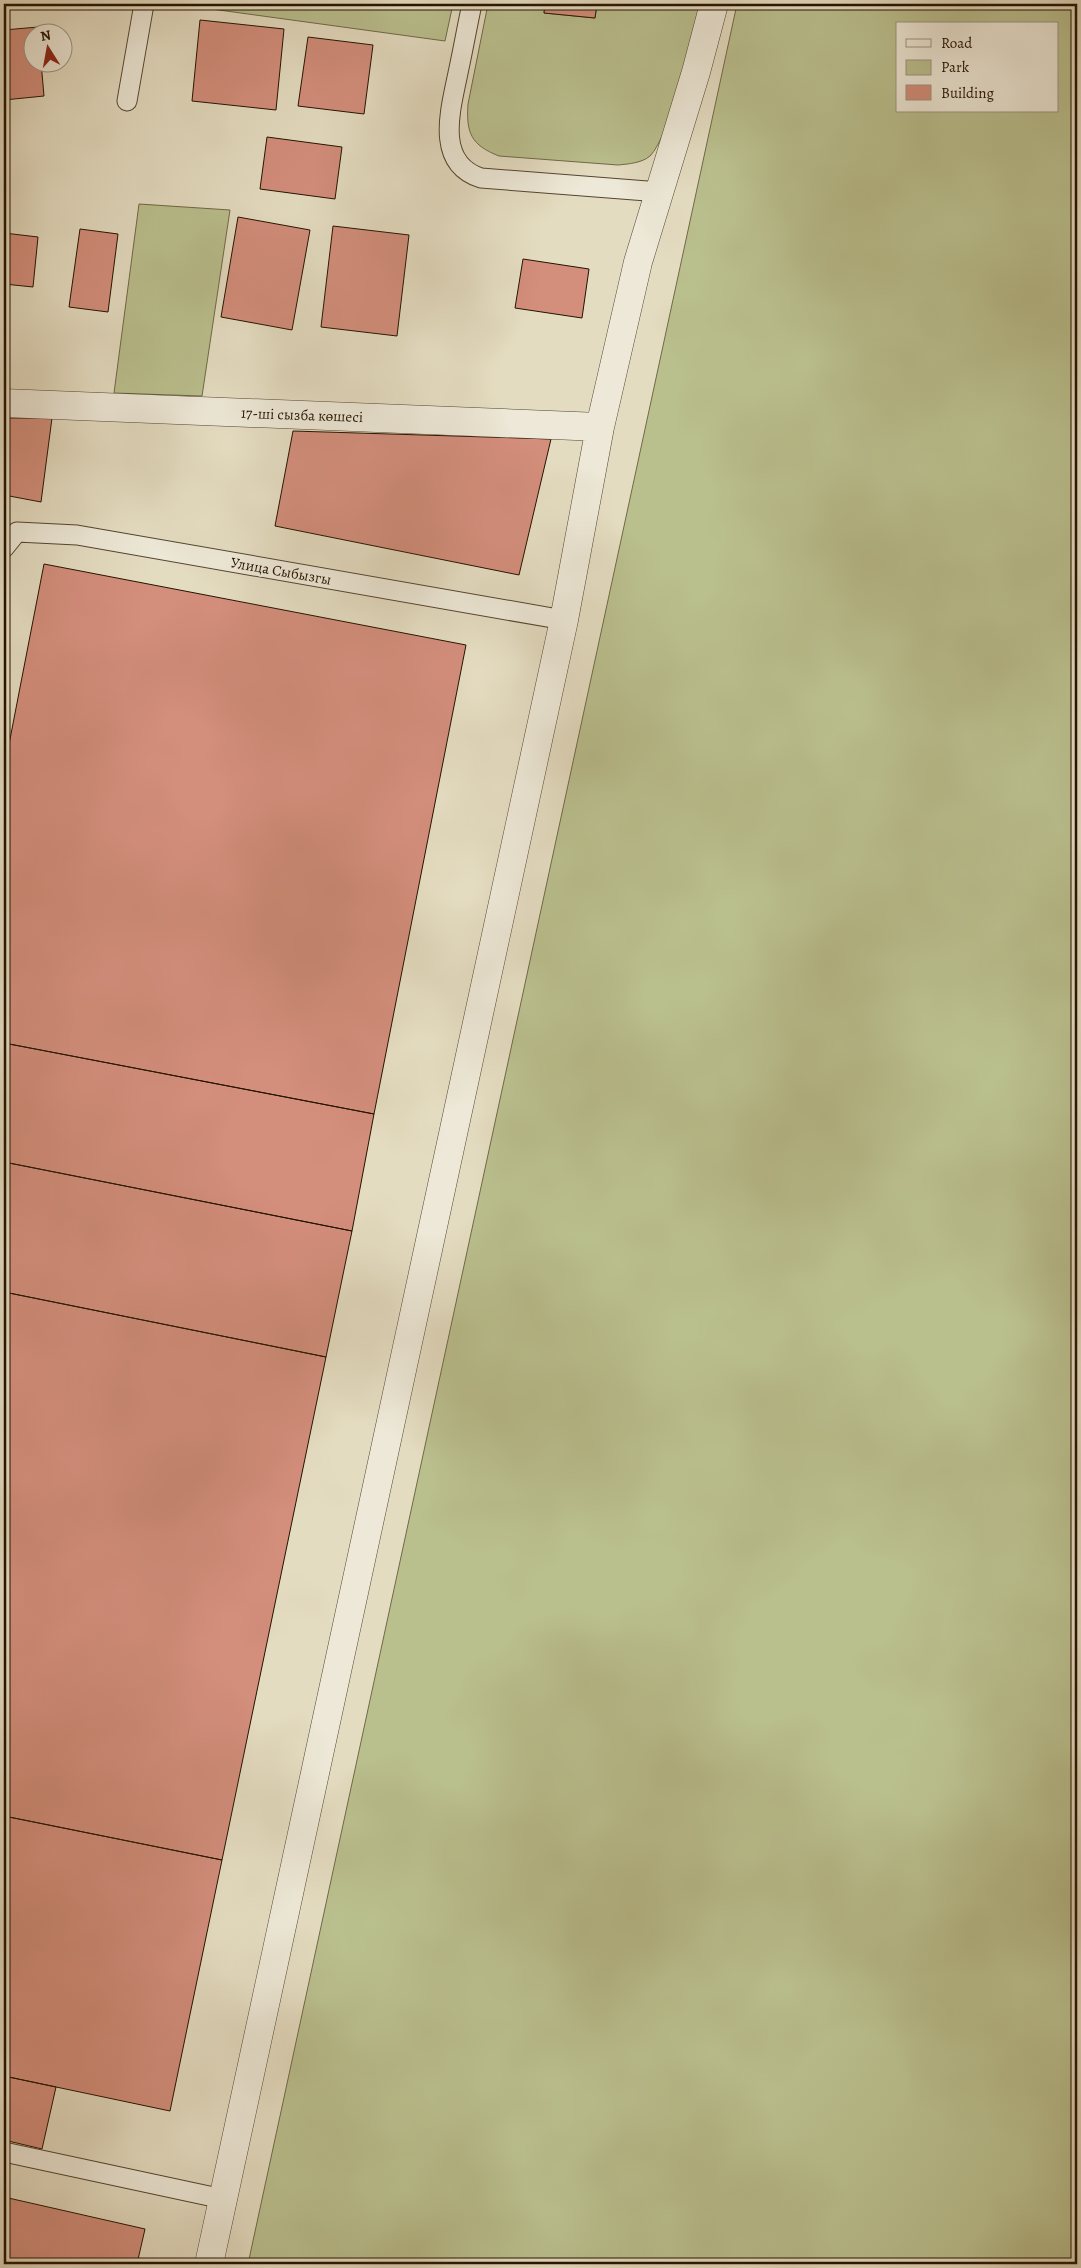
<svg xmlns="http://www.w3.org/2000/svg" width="1081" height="2268" viewBox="0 0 1081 2268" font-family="Alegreya,serif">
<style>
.green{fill:#babf8e;stroke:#6f6947;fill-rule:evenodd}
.building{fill:#d38e7c;stroke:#241300}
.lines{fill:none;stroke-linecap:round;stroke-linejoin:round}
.service-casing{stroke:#544530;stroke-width:21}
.minor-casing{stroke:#544530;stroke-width:29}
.service{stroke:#ede8d7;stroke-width:19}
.minor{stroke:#ede8d7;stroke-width:28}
.labels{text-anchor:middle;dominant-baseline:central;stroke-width:4.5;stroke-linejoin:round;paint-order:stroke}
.street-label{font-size:15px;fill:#241300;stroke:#ede8d7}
</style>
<rect width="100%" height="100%" fill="#e4dcc1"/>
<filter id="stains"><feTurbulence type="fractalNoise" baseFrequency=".004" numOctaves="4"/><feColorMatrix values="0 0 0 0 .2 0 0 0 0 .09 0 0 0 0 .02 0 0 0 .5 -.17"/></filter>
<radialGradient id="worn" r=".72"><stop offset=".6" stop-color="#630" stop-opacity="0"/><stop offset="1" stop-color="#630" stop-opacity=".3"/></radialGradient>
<path class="green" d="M175,4H453L445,41Z
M488,4H545L544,13L595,18L597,4H701C694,35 670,136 650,156C642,163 628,164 618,165L499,156C471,145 466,133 468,104Z
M737,4H1077V2264H248ZM897,24H1057V111H897Z
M139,204L230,210L202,396L114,393Z"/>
<path class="building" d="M545,4H597L595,18L544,13Z
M200,20L284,29L276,110L192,101Z
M38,27L39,32H32V62H41L44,96L4,100V30Z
M308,37L373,45L364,114L298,106Z
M267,137L342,147L335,199L260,189Z
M238,217L310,230L292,330L221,317Z
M333,226L409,235L397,336L321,327Z
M80,229L118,234L108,312L69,307Z
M4,233L38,237L33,287L4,284Z
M523,259L589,269L582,318L515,308Z
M4,418H52L41,502L4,495Z
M293,431L551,439L519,575L275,526Z
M44,564L466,645L374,1114L4,1043V770Z
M4,1043L374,1114L352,1231L4,1162Z
M4,1162L352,1231L326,1357L4,1292Z
M4,1292L326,1357L222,1860L4,1816Z
M4,1816L222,1860L170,2111L4,2076Z
M4,2076L56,2087L42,2149L4,2140Z
M4,2197L145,2229L137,2264H4Z"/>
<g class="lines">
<defs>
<path id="service" d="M472,4C467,27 463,50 458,73C451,108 434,163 481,178L660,192
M127,101L144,4
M4,548L17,532L77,535L564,620
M4,2152L223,2199"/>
<path id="minor" d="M4,403L600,427
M209,2264L564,620L600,427L638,262L696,72L714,4"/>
</defs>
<use href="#service" class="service-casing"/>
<use href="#minor" class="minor-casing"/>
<use href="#service" class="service"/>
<use href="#minor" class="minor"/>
</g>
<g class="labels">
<g class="street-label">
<text transform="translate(302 415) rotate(2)">17-ші сызба көшесі</text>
<text transform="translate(281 571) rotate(10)">Улица Сыбызгы</text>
</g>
</g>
<rect width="1081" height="2268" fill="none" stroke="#e4dcc1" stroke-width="20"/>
<rect x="5" y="5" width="1071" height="2258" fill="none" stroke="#241300" stroke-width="2.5"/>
<rect x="10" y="10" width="1061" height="2248" fill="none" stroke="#241300"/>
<rect x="896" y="22" width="162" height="90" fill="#ede8d7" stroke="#9d9381"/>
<rect x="906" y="39" width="25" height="8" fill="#ede8d7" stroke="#9d9381"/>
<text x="941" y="48" font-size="15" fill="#241300">Road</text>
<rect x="906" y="60" width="25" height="15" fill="#babf8e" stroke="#9d9381"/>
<text x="941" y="72" font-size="15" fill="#241300">Park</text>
<rect x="906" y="85" width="25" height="15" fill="#d38e7c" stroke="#9d9381"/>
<text x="941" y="98" font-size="15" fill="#241300">Building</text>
<g transform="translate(48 48) rotate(349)"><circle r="24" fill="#ede8d7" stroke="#9d9381"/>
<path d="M0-4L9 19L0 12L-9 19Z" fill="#8f2418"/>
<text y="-8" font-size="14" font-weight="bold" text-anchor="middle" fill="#241300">N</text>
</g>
<rect width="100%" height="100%" filter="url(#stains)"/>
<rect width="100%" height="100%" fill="url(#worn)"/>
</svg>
